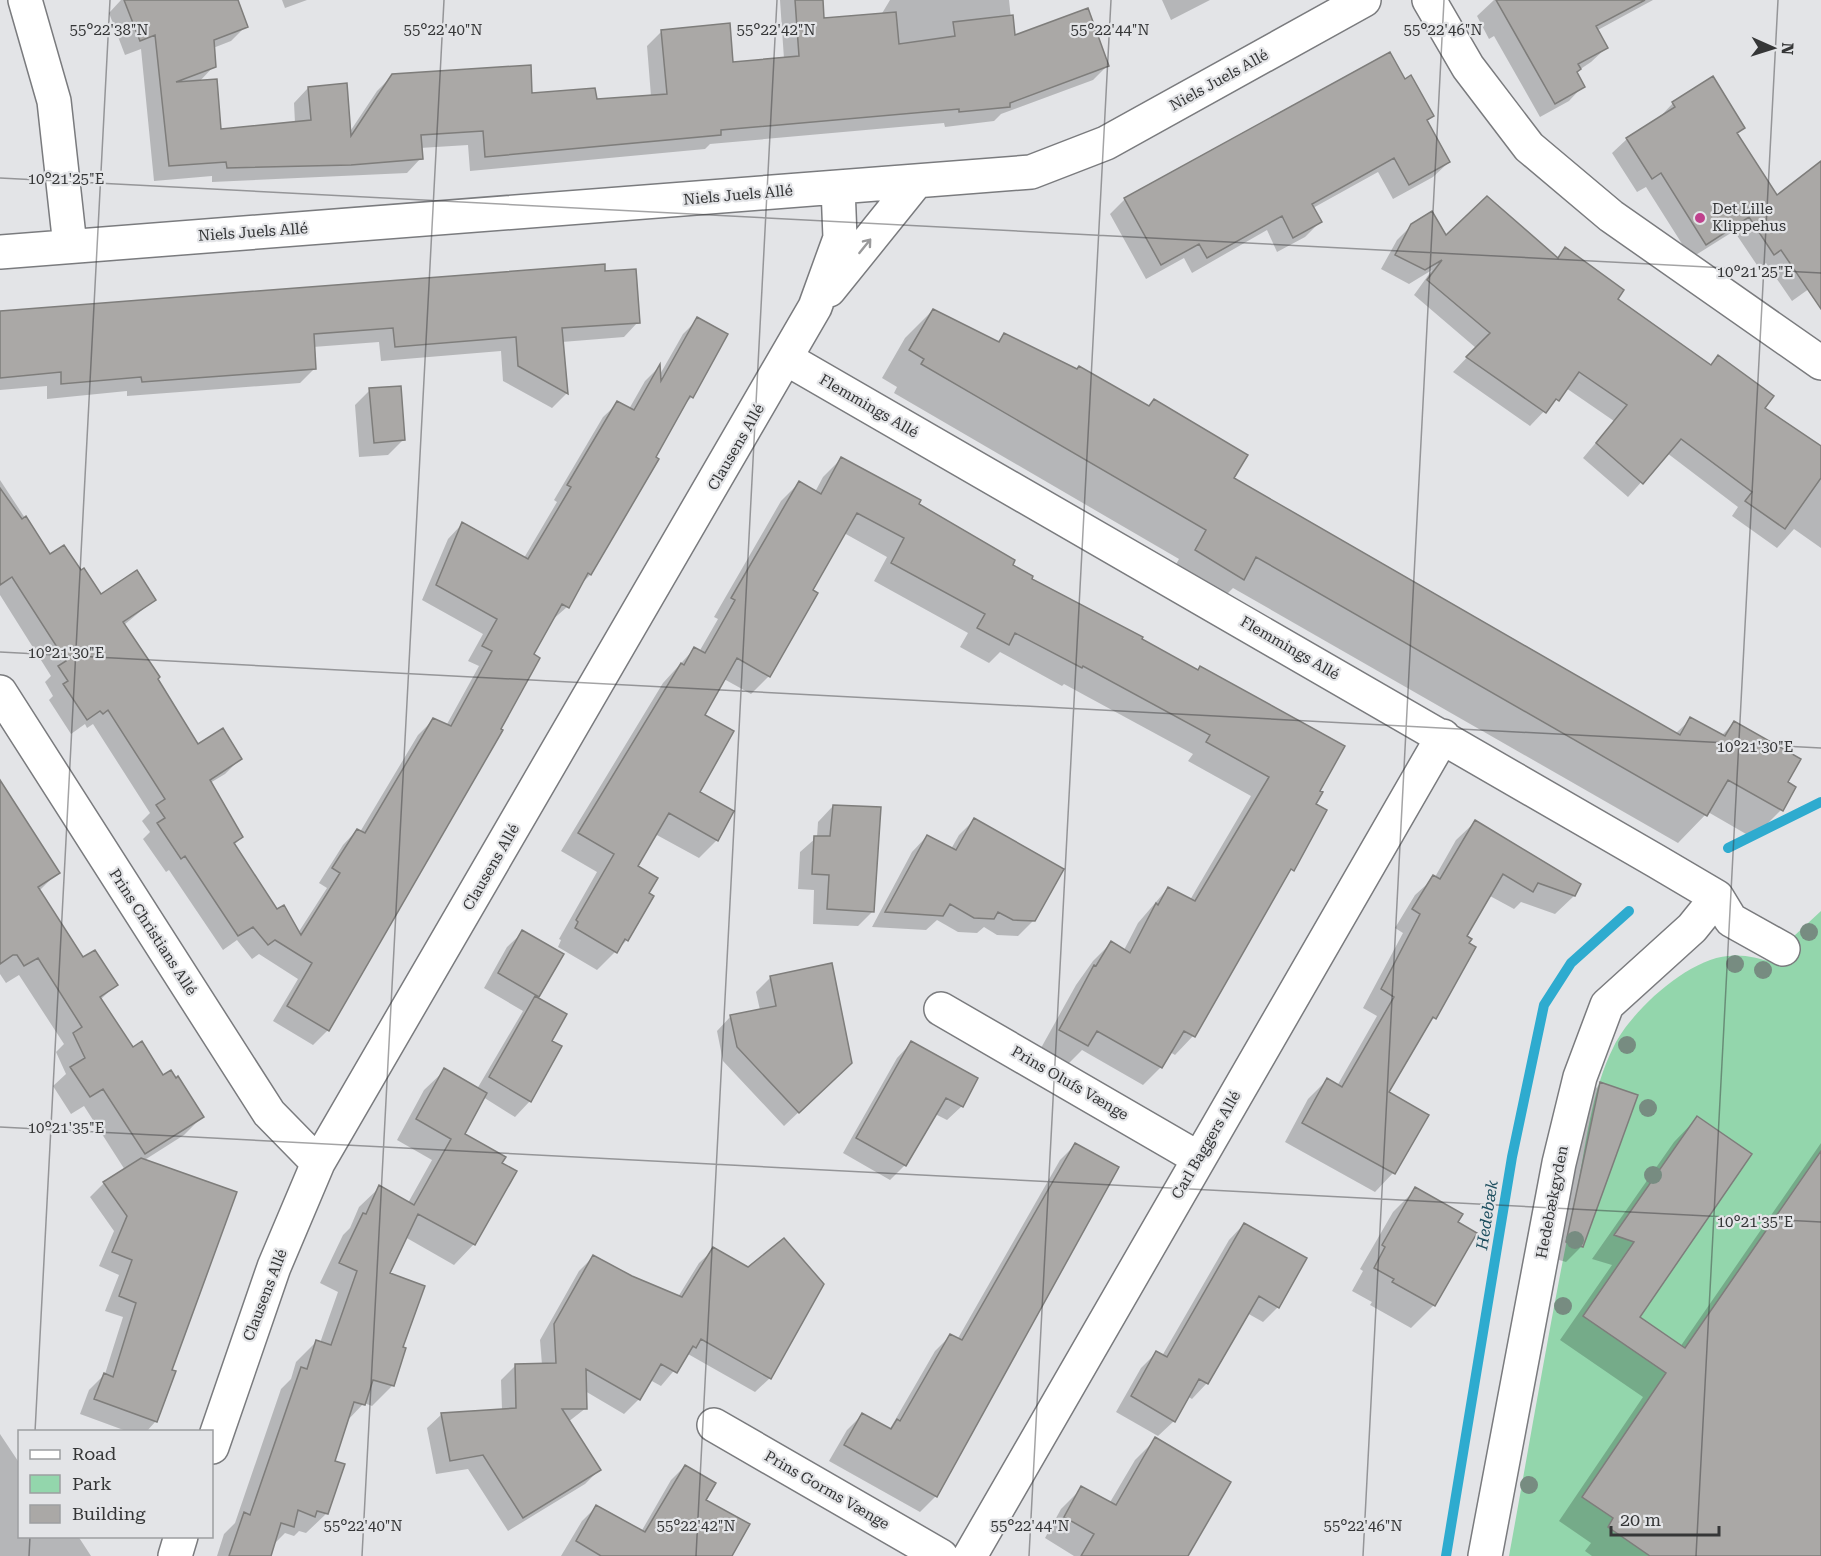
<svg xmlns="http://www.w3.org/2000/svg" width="1821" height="1556" viewBox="0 0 1821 1556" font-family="'Roboto Serif',serif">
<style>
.green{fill:#93d6ac}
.shadow{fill:#0003}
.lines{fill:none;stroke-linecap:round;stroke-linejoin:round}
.stream{stroke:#2eabcf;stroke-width:10}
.building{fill:#aaa8a6;stroke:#7e7d7b;stroke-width:1.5}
.minor-casing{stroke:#7a7b7e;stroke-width:36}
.minor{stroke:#fff;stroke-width:33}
.tree{fill:#778c81}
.oneway{stroke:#9a9a9b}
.ticks{fill:none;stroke:#353637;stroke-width:1.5;stroke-opacity:0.45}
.poi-dot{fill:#c0418d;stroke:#e3e4e7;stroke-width:2}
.labels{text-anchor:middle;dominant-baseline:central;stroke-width:4.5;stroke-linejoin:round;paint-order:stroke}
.street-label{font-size:15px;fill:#353637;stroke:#e3e4e7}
.poi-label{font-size:15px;fill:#353637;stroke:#e3e4e7;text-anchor:start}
.water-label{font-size:16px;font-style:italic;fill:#1e4f5f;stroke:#e3e4e7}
.ticks-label{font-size:15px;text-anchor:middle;fill:#353637;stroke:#e3e4e7;stroke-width:4.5;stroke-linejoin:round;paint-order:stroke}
</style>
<rect width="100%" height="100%" fill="#e3e4e7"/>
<path class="green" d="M1821,911V1556H1509C1531,1436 1551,1315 1576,1195C1586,1146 1591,1091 1614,1046C1631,1011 1688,959 1728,956C1744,954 1757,958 1772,962L1794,936Z"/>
<path class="shadow" d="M121,0H236L246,26L231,41L213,48L214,66L199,82L220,131L295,123L294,103L308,88L349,133L377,91L393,75L531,95L595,101L651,96L647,46L662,31L732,63L784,59L780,0H822L823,19L881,15L890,0H1009L1013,37L1107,66L1093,80L1001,114L994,121L945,127L944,123L710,144L705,149L470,171L468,145L420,148L421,158L407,173L212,182V176L154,181L141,49L125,55L109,13Z
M282,0H307L285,8Z
M1162,0H1210L1171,20Z
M1494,0H1653L1596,31L1606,48L1591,62L1576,72L1583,86L1569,101L1540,117L1494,36L1489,39L1477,16Z
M1404,81L1432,116L1426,122L1449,162L1433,177L1393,199L1378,172L1313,208L1320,222L1305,237L1277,252L1267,230L1192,273L1184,258L1146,279L1110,214L1125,199Z
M1673,103L1743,127L1736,134L1776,197L1821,163V296L1813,286L1792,301L1766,263L1759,268L1734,231L1691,258L1646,187L1637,192L1612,153L1627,139L1659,118Z
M1412,225L1445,237L1556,258L1566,249L1616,299L1710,366L1719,357L1763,408L1821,448V548L1794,529L1777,548L1732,516L1738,507L1667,453L1628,497L1583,458L1614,421L1566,388L1530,426L1453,372L1476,348L1414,295L1432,270L1409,284L1381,269L1397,240Z
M604,273L638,322L624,337L562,342L566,394L552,408L503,381L501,351L381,361L379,342L313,347L315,368L300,383L127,396V391L47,399V386L0,390V312Z
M933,310L996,343L1004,335L1232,479L1675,734L1691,719L1721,736L1734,723L1786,783L1781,810L1753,838L1708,812L1678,843L1233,588L1215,606L1168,579L1179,559L894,393L897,387L882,378L905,338Z
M698,319L692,397L682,406L654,458L657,459L590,575L580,585L567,607L551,621L328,1030L313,1045L273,1021L298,979L259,954L252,959L237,940L223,950L169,870L166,872L143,839L150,832L142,821L150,813L93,724L87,728L85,724L71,734L49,700L53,696L45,682L51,676L0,595V480L50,556L100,596L154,600L124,625L198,746L240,759L225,774L210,783L242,837L234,845L277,911L298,933L327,888L319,883L343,845L357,830L360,832L418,735L433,720L446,726L479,666L468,661L483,634L422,600L448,539L462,524L524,558L557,502L554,500L603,417L618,403L629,409L645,381L659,367V376L683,334Z
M370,390L404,439L388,455L359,457L355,405Z
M842,458L1030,579L1139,639L1318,791L1314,804L1325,811L1193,1036L1175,1055L1170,1052L1161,1067L1143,1085L1082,1050L1068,1064L1041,1048L1076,985L1093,961L1111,943L1124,950L1138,923L1168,888L1190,900L1251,796L1188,761L1193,754L1064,684L1062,686L1000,652L989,663L960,647L968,633L874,581L887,557L844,533L811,591L769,676L751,694L724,679L703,715L698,792L717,840L699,858L655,834L636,867L627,940L597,970L558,947L561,940L559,939L597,872L561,851L663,683L694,649L699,652L718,619L714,617L781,501L799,483L815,492L823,477Z
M0,793L58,872L39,891L83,959L116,985L100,1000L132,1049L202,1117L184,1135L143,1161L170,1371L156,1421L146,1432H129L80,1414L89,1390L105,1374L123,1317L105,1311L119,1275L99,1266L114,1231L90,1197L104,1183L125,1170L84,1106L71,1114L53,1086L66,1074L56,1052L64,1044L19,975L6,983L0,974Z
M833,806L873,911L858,926L813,924L814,890L798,889L800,852L817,837L818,822Z
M974,820L1034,920L1018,936L997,935L984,927L977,933L958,932L937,920L926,930L872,927L912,852L927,836L951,849L959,835Z
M1475,822L1574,896L1555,914L1521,902L1514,909L1490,896L1465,937L1387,1093L1427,1116L1393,1173L1375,1192L1285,1142L1308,1099L1327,1080L1337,1086L1377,1016L1363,1008L1403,933L1395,928L1415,895L1435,877L1456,840Z
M523,932L538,996L536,998L550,1041L560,1047L530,1101L515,1117L483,1097L463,1135L474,1244L454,1265L405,1237L388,1274L401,1348L404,1349L392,1386L372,1406L364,1403L345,1423L333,1462L327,1513L306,1533L299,1531L294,1536L285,1533L273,1545L270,1556H217L224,1534L235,1523L281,1389L291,1379L296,1362L316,1342L320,1343L338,1292L320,1283L343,1235L350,1228L359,1207L380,1187L408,1203L432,1160L397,1140L424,1090L445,1070L477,1089L523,1011L484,988L507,947Z
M770,978L836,1077L784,1126L723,1061L717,1031L731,1016L760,1010L756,992Z
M911,1043L962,1106L947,1120L935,1114L905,1165L890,1180L843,1153L897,1058Z
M1600,1084L1582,1246L1566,1262L1552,1258L1585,1099Z
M1697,1118L1638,1318L1680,1347L1821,1143V1556H1592L1585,1551L1591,1543L1559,1521L1643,1397L1560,1340L1612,1265L1592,1259L1674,1142Z
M1075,1145L1117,1168L936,1496L920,1512L829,1461L847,1430L862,1415L889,1429L891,1427L935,1351L950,1336L957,1340L1060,1160Z
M1416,1189L1456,1223L1434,1305L1411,1328L1370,1305L1372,1302L1352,1291L1363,1271L1360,1269L1393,1212Z
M1244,1224L1278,1307L1263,1322L1247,1313L1207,1383L1192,1399L1187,1396L1174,1421L1158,1436L1116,1412L1141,1368L1156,1353L1162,1356L1229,1240Z
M714,1249L770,1378L755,1392L688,1354L661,1386L650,1380L639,1399L624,1414L585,1391L586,1408L568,1422L599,1470L585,1484L508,1531L468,1469L436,1474L427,1428L442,1414L502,1410L501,1380L515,1366L542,1365L540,1340L579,1271L593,1257L631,1277L678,1297L699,1263Z
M0,1434L20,1464V1536H78L91,1556H0Z
M1156,1439L1183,1556H1074L1045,1538L1061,1509L1082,1488L1109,1504L1135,1460Z
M685,1466L730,1556H561L582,1521L596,1507L641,1532L671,1480Z"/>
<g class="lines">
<path class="stream" d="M1728,848L1821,802
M1446,1556L1512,1157L1544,1005L1571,963L1629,911"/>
</g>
<path class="building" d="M124,0H238L248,27L214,40L216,67L176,82L217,79L221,129L311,120L308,87L347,83L351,136L392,74L531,65L532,93L595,88L597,99L667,94L661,30L730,23L733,62L799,56L795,0H823L824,18L896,12L899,44L955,36L953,22L1013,15L1015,35L1088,8L1109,66L1010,103V107L959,112V109L721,130V135L485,157L483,131L421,135L423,159L351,165L227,168L226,162L169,166L155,35L140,41Z
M1496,0H1645L1596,26L1608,48L1578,64L1581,69L1577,72L1585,87L1555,104Z
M1390,52L1405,79L1411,75L1434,116L1427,120L1450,162L1409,185L1394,158L1312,204L1322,222L1293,238L1282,216L1207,258L1199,244L1161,265L1124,198Z
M1713,76L1745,128L1737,133L1777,195L1821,161V309L1781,250L1774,255L1749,217L1706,245L1661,173L1652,179L1626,138L1675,107L1672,102Z
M1487,196L1558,258L1565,247L1624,290L1618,299L1711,365L1718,355L1774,396L1765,408L1821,446V478L1785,529L1745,501L1752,492L1681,439L1643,484L1596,443L1627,405L1579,372L1559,401L1556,399L1546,413L1466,357L1490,333L1427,280L1442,260L1425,270L1395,255L1411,224L1432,211L1446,235Z
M605,264V271L636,269L640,323L562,328L568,394L518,366L516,337L395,347L393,328L314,334L316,369L142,382L141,377L61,384V372L0,378V311Z
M933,309L999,342L1004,333L1077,369L1079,366L1149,406L1154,399L1248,455L1234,478L1680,735L1690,717L1725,736L1734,721L1801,759L1788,782L1796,787L1783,811L1728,780L1707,816L1256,557L1244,580L1195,550L1206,530L921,364L924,359L909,350Z
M697,317L728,334L693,398L690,396L656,457L659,459L591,575L588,573L569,608L562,604L534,654L540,658L501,729L503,730L329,1031L287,1006L312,963L275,940L268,945L253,927L238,936L185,856L181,859L157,823L165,818L156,805L165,799L108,710L103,714L100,711L87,720L63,684L68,681L58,666L66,661L12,577L0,585V488L22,519L26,516L50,554L64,545L81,570L84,568L101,594L137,570L156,600L123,622L160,677L158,679L198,744L223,728L242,759L210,780L243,837L234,843L277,909L284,905L301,935L340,873L332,868L357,829L365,833L433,718L451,726L492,651L482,646L497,619L436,585L462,522L528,559L571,487L567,485L617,401L634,410L660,364L661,381Z
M401,386L405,440L374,443L369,388Z
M841,457L921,500L919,504L1015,560L1013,565L1033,576L1032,579L1143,637L1142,639L1198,670L1200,666L1345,746L1320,791L1323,792L1316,804L1327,810L1294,871L1291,869L1195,1037L1184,1031L1162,1068L1097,1031L1088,1046L1059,1030L1094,965L1096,966L1111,941L1130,953L1156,903L1158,905L1168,887L1195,901L1269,777L1206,742L1210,735L1083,666L1082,668L1015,633L1009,645L977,628L985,614L891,563L904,538L857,513L813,590L818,593L770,677L737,658L705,715L734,731L700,792L734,811L718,841L669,813L638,866L658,878L649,893L654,896L628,941L625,939L617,953L575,928L578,922L576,920L614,854L578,833L681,663L684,665L694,647L705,653L735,600L731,598L799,481L821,494Z
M0,780L60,873L38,887L83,957L95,950L118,985L100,997L133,1047L142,1041L163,1075L171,1070L176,1078L178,1076L204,1117L145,1154L103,1089L90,1097L70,1067L85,1058L73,1033L82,1027L38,958L24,966L17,955H13L0,964Z
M833,805L881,807L874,912L827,909L829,875L812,874L814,836H830Z
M974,818L1064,869L1035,921L1013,920L998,912L994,919L974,918L950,904L943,916L885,912L927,835L956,850Z
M1475,820L1581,884L1575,896L1538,883L1533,892L1503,874L1467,936L1472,939L1469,943L1476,947L1436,1019L1433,1017L1389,1092L1429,1115L1395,1174L1302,1123L1327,1078L1342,1087L1394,997L1381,989L1420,914L1412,909L1433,875L1440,879Z
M522,930L564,954L539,997L498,973Z
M832,963L852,1063L799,1113L737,1047L730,1015L776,1006L770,976Z
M535,996L567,1014L552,1041L562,1046L531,1102L489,1077Z
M911,1041L978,1078L963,1107L946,1098L906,1166L856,1138Z
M444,1068L487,1093L465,1134L506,1157L502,1163L517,1171L475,1245L418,1214L390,1273L425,1286L403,1347L406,1348L394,1386L373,1380L365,1405L354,1402L335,1461L345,1464L328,1514L317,1511L315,1517L298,1510L294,1527L281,1523L271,1556H229L244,1512L250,1515L301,1367L307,1369L316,1340L331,1345L357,1271L339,1263L363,1213L366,1214L379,1185L414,1205L451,1139L416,1119Z
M1600,1082L1638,1095L1583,1247L1566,1242Z
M1697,1116L1752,1154L1640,1317L1685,1348L1821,1151V1556H1650L1608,1527L1613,1518L1582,1497L1666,1373L1583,1316L1634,1242L1614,1235Z
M1075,1143L1119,1167L937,1497L844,1445L862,1413L891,1429L897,1419L900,1421L950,1334L962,1340Z
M141,1158L237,1192L172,1370L176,1371L157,1422L94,1399L104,1373L113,1377L136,1303L119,1296L132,1260L112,1252L127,1216L103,1182Z
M1415,1187L1463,1214L1458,1222L1477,1233L1435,1306L1392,1282L1394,1279L1374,1268L1385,1247L1382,1245Z
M1244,1223L1307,1258L1279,1308L1259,1296L1208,1384L1199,1379L1175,1422L1131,1396L1156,1351L1167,1357Z
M784,1238L824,1284L771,1379L701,1339L696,1348L693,1346L677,1373L661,1364L640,1400L586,1369L587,1409H562L601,1470L523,1518L483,1455L450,1461L441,1413L516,1408L515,1364L556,1363L554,1324L593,1255L632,1276L682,1297L713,1247L748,1267Z
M1155,1437L1231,1482L1188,1556H1081L1094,1534L1064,1517L1081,1486L1116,1505Z
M685,1465L716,1483L706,1500L750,1524L732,1556H601L576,1541L596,1505L645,1532Z"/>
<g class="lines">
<defs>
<path id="minor" d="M25,0L54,101L70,246
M1429,0L1468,67L1529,147L1611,216L1821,363
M0,252L1031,172L1106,143L1364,0
M829,290L916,182
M787,359L1656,861L1717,897L1731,920L1783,949
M0,692L269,1113L318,1163
M941,1009L1198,1158
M714,1425L941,1556
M212,1447L274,1267L318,1163L815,307L840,238L838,187
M175,1556L181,1536
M970,1556L1443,736
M1485,1556L1559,1163L1580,1077L1607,1005L1692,928L1717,897"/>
</defs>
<use href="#minor" class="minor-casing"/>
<use href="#minor" class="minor"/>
</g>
<g class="tree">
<circle cx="1809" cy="932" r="9"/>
<circle cx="1735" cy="964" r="9"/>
<circle cx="1763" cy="970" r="9"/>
<circle cx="1627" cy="1045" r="9"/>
<circle cx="1648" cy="1108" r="9"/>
<circle cx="1653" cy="1175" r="9"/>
<circle cx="1575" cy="1240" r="9"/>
<circle cx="1563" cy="1306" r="9"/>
<circle cx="1529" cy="1485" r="9"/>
</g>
<defs><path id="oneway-shaft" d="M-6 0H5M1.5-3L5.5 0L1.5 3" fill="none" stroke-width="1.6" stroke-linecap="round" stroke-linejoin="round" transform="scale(1.5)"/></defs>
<use class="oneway" href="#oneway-shaft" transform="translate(865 246) rotate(-51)"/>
<path class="ticks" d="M0,178L1821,273M0,652L1821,748M0,1127L1821,1222M35,1432L110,0M29,1556L30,1536M362,1556L444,0M696,1556L777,0M1029,1556L1111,0M1363,1556L1444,0M1696,1556L1778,0"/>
<circle class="poi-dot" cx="1700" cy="218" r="6"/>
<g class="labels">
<g class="street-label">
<text transform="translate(1219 80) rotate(-29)">Niels Juels Allé</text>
<text transform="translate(738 195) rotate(-5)">Niels Juels Allé</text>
<text transform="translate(253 232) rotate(-4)">Niels Juels Allé</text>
<text transform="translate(869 406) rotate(30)">Flemmings Allé</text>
<text transform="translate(736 447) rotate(-60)">Clausens Allé</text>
<text transform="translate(1290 648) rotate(30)">Flemmings Allé</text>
<text transform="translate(491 867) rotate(-60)">Clausens Allé</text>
<text transform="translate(153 932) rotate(57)">Prins Christians Allé</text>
<text transform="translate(1070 1083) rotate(30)">Prins Olufs Vænge</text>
<text transform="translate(1206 1145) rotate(-60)">Carl Baggers Allé</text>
<text transform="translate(1552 1202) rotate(-79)">Hedebækgyden</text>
<text transform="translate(265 1295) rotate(-69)">Clausens Allé</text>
<text transform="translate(827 1490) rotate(30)">Prins Gorms Vænge</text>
</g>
<g class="poi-label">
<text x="1712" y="209">Det Lille<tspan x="1712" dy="17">Klippehus</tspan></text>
</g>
<g class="water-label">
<text transform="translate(1487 1215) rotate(-81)">Hedebæk</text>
</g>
</g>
<g class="ticks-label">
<text x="109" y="35">55°22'38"N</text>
<text x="443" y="35">55°22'40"N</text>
<text x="776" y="35">55°22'42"N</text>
<text x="1110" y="35">55°22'44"N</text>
<text x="1443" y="35">55°22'46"N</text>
<text x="66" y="184">10°21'25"E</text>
<text x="1755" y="277">10°21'25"E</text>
<text x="66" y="658">10°21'30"E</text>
<text x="1755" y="752">10°21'30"E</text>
<text x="66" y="1133">10°21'35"E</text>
<text x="1755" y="1227">10°21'35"E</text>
<text x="363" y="1531">55°22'40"N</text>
<text x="696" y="1531">55°22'42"N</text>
<text x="1030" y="1531">55°22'44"N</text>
<text x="1363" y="1531">55°22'46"N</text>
</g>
<rect x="18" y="1430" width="195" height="108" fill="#e3e4e7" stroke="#9d9ea1" stroke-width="1.5"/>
<rect x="30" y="1450" width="30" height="9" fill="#ffffff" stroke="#9d9ea1" stroke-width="1.5"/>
<text x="72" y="1460" font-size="18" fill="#353637">Road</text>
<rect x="30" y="1475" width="30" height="18" fill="#93d6ac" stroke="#9d9ea1" stroke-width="1.5"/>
<text x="72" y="1490" font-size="18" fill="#353637">Park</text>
<rect x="30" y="1505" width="30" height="18" fill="#aaa8a6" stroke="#9d9ea1" stroke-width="1.5"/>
<text x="72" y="1520" font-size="18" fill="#353637">Building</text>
<g transform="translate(1773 48) rotate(93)" stroke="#e3e4e7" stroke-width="4.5" paint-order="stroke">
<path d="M0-4.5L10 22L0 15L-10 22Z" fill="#353637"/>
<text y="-9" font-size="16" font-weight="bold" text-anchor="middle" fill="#353637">N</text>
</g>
<path d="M1611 1526v9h108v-9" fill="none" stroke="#353637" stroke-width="3"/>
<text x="1620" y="1526" font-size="18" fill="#353637" stroke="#e3e4e7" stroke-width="4.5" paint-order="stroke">20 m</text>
</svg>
